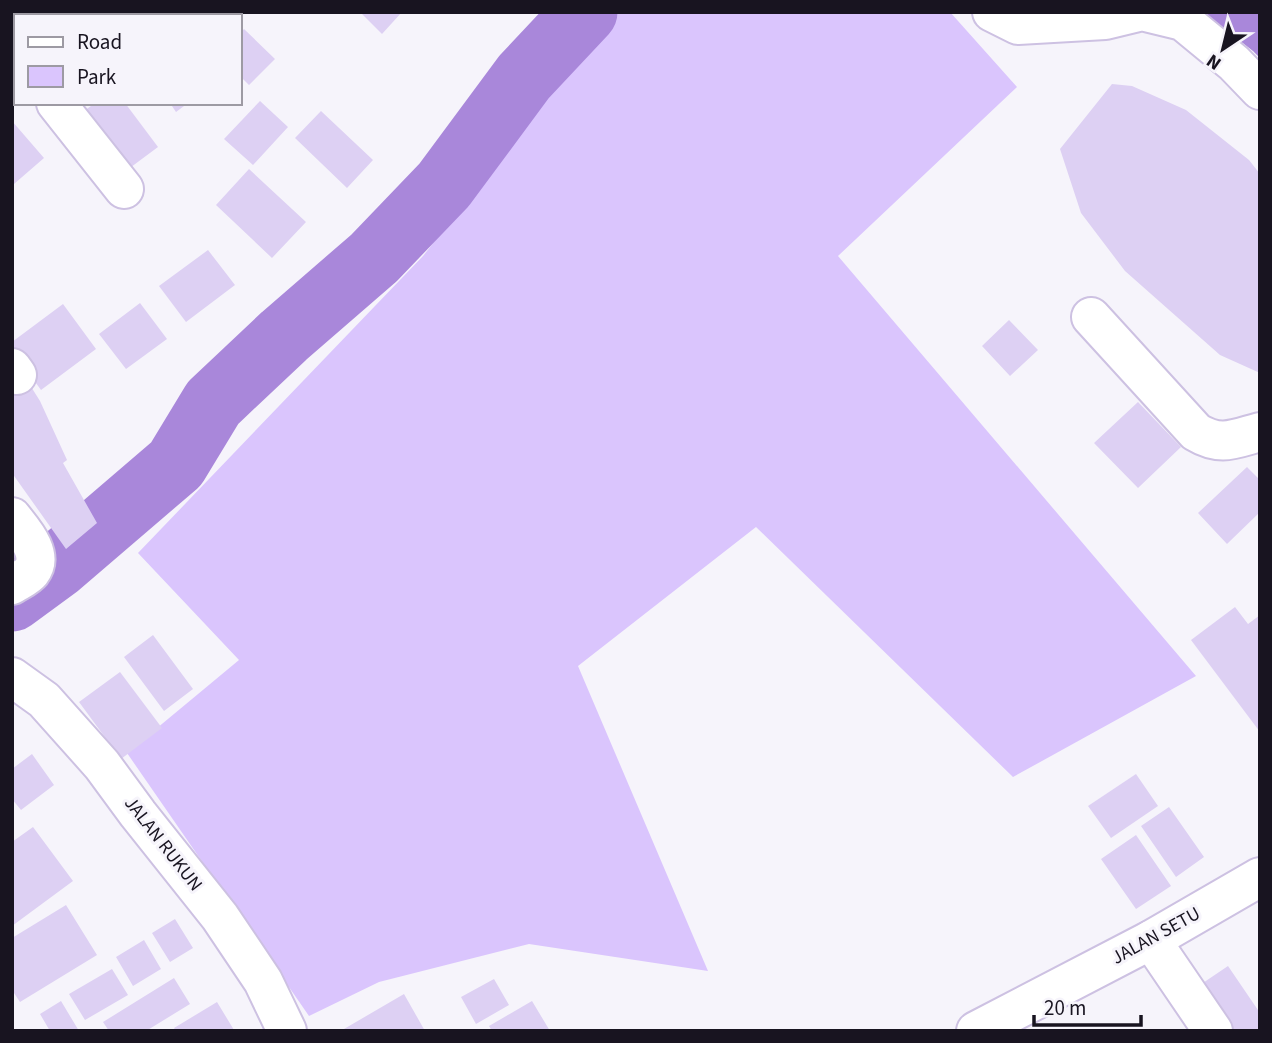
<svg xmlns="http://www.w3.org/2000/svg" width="1272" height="1043" viewBox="0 0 1272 1043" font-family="'Source Sans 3',sans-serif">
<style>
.green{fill:#dac5fd}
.water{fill:#a987da}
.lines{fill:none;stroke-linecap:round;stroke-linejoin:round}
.river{stroke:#a987da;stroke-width:65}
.building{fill:#ddd0f3}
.minor-casing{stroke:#cdc1e2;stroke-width:42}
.major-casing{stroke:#cdc1e2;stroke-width:42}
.minor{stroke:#fff;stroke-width:38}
.major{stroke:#fff;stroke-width:38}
.labels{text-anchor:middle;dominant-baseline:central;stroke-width:6;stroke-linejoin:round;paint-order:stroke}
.street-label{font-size:19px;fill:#181420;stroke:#f6f4fb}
</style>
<rect width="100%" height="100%" fill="#f6f4fb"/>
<path class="green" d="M616,12H950L1017,87L838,256L1196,676L1013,777L756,527L578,666L708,971L529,944L379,982L309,1016L127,753L239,660L138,553L423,256Z"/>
<path class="water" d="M1203,12H1260V58L1253,51Z"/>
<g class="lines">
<path class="river" d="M12,599L57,566L176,464L213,403L284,336L374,258L444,185L524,77L585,12"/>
</g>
<path class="building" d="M20,12H60L62,16H16Z
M69,12H106L101,16H72Z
M196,12H228L232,16H192Z
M360,12H402L382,34Z
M244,29L275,59L249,85L240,76V34Z
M1112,84L1132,86L1186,110L1249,160L1260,174V373L1220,355L1125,271L1081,213L1060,149Z
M260,101L288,127L253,165L224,139Z
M95,103H125L158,147L119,176L76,117Z
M170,103H188L176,112Z
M321,111L373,160L347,188L295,138Z
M12,121L44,158L14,184L12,182Z
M249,169L306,222L272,258L216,205Z
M208,250L235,285L186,322L159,286Z
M140,303L167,339L126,369L99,334Z
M63,304L96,349L41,390L12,350V342Z
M1009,320L1038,350L1010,376L982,346Z
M23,374L40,401L67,460L63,463L97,523L66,549L12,473V382Z
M1138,402L1181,447L1138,488L1094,443Z
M1247,467L1260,480V512L1227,544L1198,513Z
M1235,607L1248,624L1260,615V732L1191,640Z
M153,635L193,689L164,711L124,657Z
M120,672L162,728L121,759L79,702Z
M32,754L54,785L21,810L12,799V769Z
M1136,774L1158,806L1111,838L1088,806Z
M1169,807L1204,857L1176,877L1141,826Z
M33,827L73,881L12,926V842Z
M1136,835L1171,886L1136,909L1101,859Z
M66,905L97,955L20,1002L12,990V938Z
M175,919L193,948L170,962L152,933Z
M144,940L161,969L133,986L116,957Z
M1228,966L1260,1013V1031H1223L1194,989Z
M112,969L128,995L85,1020L69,994Z
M174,978L190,1004L146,1031H109L103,1022Z
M494,979L509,1005L476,1024L461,997Z
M404,994L425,1031H345L344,1029Z
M61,1001L79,1031H50L40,1014Z
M532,1001L550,1031H492L489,1026Z
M217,1002L234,1030L176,1031L174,1028Z"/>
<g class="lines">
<defs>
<path id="minor" d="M992,12L1018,25L1105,20L1138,12
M1146,12L1183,21L1234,63L1260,90
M12,48L16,53
M56,103L124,189
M1091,317L1196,432C1221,447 1234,439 1260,432
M12,368L17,375
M12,517C22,530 45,554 31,572C27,577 18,581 12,585
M12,677L44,700L102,765L138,814L220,917L263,981L287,1031
M1151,940L1213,1031"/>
<path id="major" d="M976,1031L1151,940L1260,877"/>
</defs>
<use href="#minor" class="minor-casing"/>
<use href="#major" class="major-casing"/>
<use href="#minor" class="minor"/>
<use href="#major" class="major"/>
</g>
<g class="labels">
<g class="street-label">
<text transform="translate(163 844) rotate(52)">JALAN RUKUN</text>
<text transform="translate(1156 936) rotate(-29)">JALAN SETU</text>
</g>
</g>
<rect width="1272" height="1043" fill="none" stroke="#181420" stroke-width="28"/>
<rect x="14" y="14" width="228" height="91" fill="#f6f4fb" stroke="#9d9aa3" stroke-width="2"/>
<rect x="28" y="37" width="35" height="10" fill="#ffffff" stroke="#9d9aa3" stroke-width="2"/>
<text x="77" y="49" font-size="21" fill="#181420">Road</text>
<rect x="28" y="66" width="35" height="21" fill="#dac5fd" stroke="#9d9aa3" stroke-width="2"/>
<text x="77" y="84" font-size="21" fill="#181420">Park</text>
<g transform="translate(1223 49) rotate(215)" stroke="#f6f4fb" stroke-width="5" paint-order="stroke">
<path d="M0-5L12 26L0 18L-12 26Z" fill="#181420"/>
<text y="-10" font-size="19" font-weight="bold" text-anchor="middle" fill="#181420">N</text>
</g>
<path d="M1034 1015v10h107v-10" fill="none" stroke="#181420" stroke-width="3.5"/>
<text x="1044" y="1015" font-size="21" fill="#181420" stroke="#f6f4fb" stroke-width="5" paint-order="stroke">20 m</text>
</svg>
